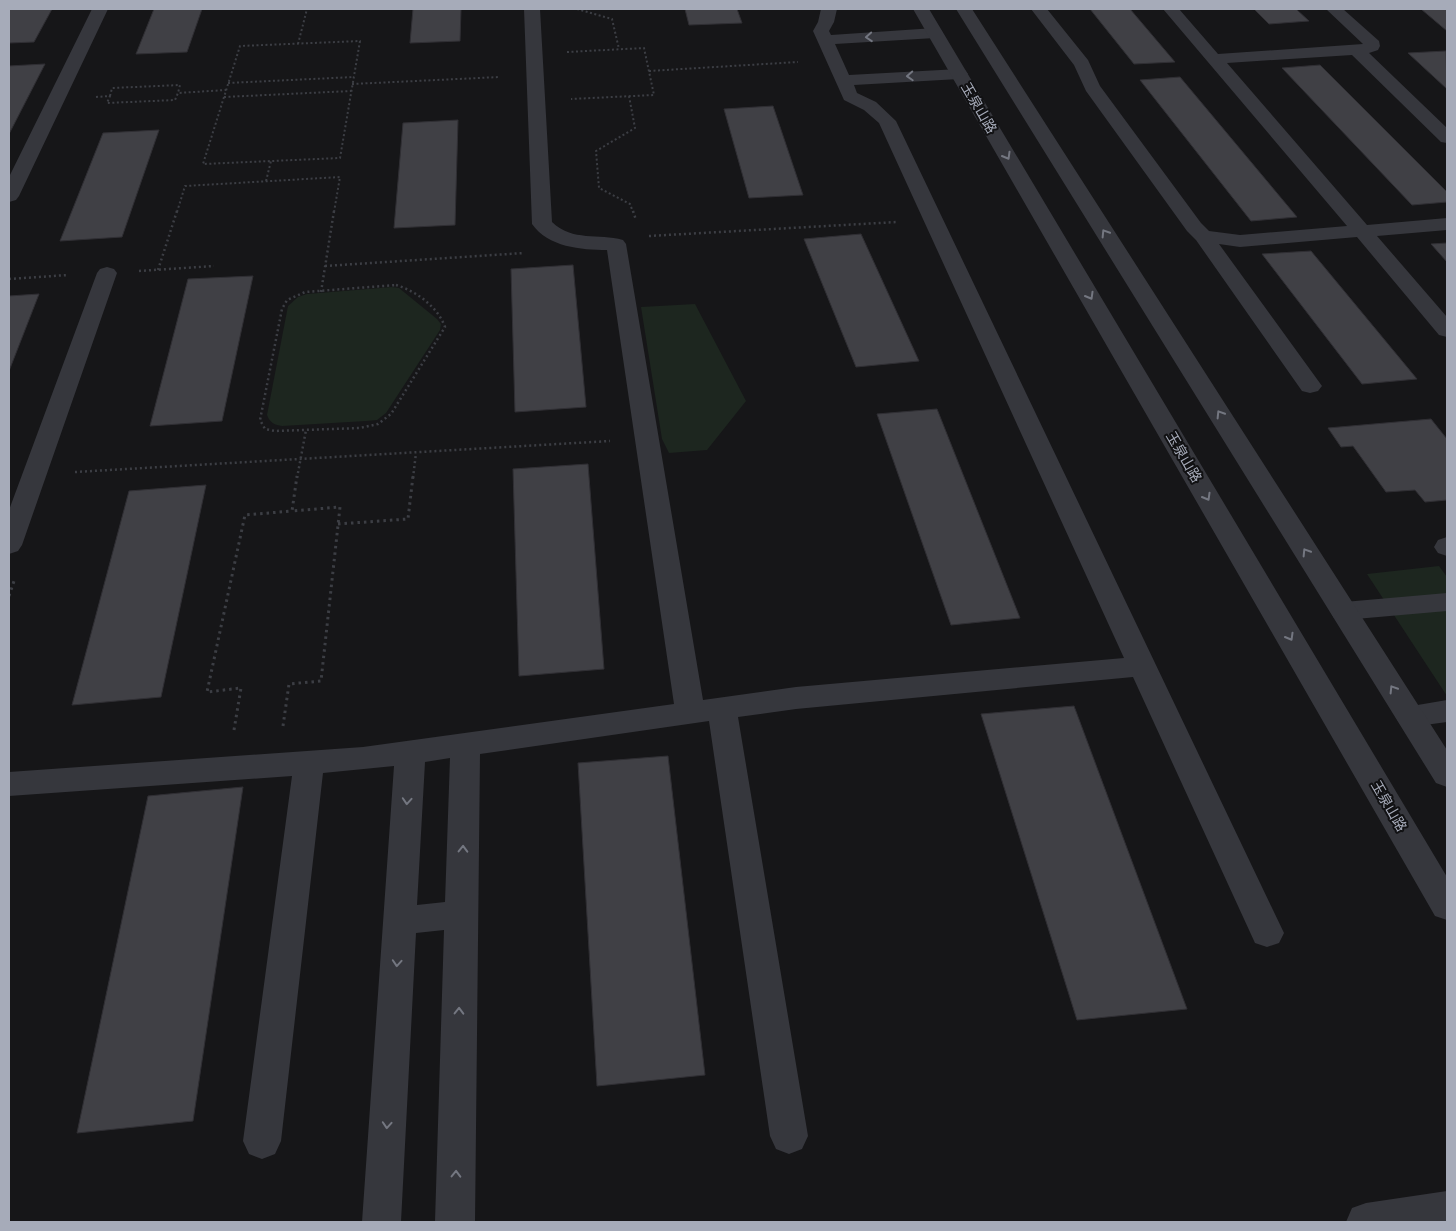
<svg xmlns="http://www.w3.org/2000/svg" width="1456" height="1231" viewBox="0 0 1456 1231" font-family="Roboto,'Noto Sans SC',sans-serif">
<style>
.green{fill:#1d261f}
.building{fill:#404045;stroke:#302f34}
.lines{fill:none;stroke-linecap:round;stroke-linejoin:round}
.path-far2{stroke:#3c3e44;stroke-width:2;stroke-dasharray:2 2.5;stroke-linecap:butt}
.path-far1{stroke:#3c3e44;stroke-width:2.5;stroke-dasharray:2 3;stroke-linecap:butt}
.path{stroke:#3c3e44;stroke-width:3;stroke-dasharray:2.5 4;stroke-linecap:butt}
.service{fill:#36373d;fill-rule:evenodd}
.tertiary{fill:#36373d;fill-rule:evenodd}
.oneway{stroke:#747781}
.labels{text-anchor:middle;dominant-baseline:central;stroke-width:4;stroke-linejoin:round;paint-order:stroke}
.street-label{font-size:14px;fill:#a6abb9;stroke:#111113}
</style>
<rect width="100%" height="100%" fill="#161618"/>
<path class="green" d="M392,287L399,288L437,319L441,324L440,330L386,413L377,420L366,421L282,426C275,425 270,423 267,415L288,306L298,297L307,294Z
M695,304L746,401L707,450L669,453L662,439L641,307Z
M1439,566L1447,577V696L1367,574Z"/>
<path class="building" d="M9,9H52L34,42L9,43Z
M154,9H202L187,52L136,54Z
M413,9H461L460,41L410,43Z
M685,9H737L742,23L689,25Z
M1090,9H1130L1175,62L1134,64Z
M1254,9H1296L1309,21L1269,24Z
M1421,9H1447V31Z
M1446,51L1447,89L1408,53Z
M45,64L9,134V66Z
M1320,65L1447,192V202L1412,205L1282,68Z
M1180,77L1297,217L1251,221L1140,80Z
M773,106L803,195L749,198L724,109Z
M458,120L455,225L394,228L403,123Z
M159,130L122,237L60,241L103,133Z
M861,234L919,361L856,367L804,239Z
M1447,243V262L1431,244Z
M1311,251L1417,379L1362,384L1262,254Z
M573,265L586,407L515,412L511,269Z
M253,276L222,421L150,426L188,279Z
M39,294L9,371V296Z
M937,409L1020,618L951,625L877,414Z
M1431,419L1447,439V500L1425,502L1415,490L1386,492L1353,446L1341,447L1328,428Z
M588,464L604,669L519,676L513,469Z
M206,485L161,697L72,705L129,491Z
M1074,706L1187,1009L1077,1020L981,714Z
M668,756L705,1075L597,1086L578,763Z
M243,787L193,1121L77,1133L148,796Z"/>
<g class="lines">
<path class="path-far2" d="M577,9L612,19L619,49
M360,41L340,158L203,164L240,46Z
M298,44L307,9
M567,52L644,48L654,95L571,99
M649,71L798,62
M228,83L354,77
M352,84L500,77
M110,96L112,88L180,85L178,93
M629,96L635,128L596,151L599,188L630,204L633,212
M96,97L110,96L107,103L175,100L178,93L226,90
M224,97L351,91
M266,181L271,161
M177,212L185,186L340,177L334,212"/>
<path class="path-far1" d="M633,211L636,220
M649,236L897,222
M325,266L524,253
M158,270L177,211
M139,271L214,266
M9,279L68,275
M396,285C416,291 438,307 445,327L391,414L378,424L360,428L275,431L265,429L260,420L282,309L287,300L305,292Z
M321,292L334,211
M75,472L610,441
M297,478L306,430
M413,478L416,453"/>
<path class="path" d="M338,524L408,519L413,476
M9,596L15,578
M283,726L289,684L321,681L340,507L292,511L297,476
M234,730L241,688L207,692L245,515L292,511"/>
<path class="service" d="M92,9H108L19,196L16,200L9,202V177Z
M524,9H540L552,222C573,242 598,233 623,240L626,244L703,700L796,687L1124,658L879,123L864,110L844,100L813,31L818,22L821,9H837L834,22L829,31L831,35L935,28L941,30L943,33L941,36L935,38L835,44L849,75L959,69L965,70L968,74L965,78L959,79L854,85L857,93L876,102L896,121L1284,933L1279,943L1267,947L1255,943L1133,677L796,709L738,717L808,1136L802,1149L789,1154L776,1149L770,1136L709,721L480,754L475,1222H435L444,930L416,933L401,1222H362L394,766L323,773L281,1141L275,1154L262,1159L249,1154L243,1141L292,776L9,796V772L363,747L674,704L607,250C581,250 548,247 532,224ZM450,758L445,902L417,905L425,762Z
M1031,9H1047L1088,60L1100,86L1201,223L1209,231L1240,235L1347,226L1163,9H1179L1218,54L1363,44L1326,9H1343L1379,41L1380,46L1378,50L1369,53L1447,128V143L1441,142L1352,55L1227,63L1367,225L1447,218V230L1377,236L1447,317V337L1439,335L1357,237L1240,247L1219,244L1322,386L1318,391L1310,393L1302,391L1196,240L1187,231L1086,91L1074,65Z
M107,267L114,269L117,273L22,545L18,551L9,554V510L97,273L100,269Z
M1447,537V556L1438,553L1434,547L1438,540Z
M1447,593V611L1344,620L1334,618L1330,611L1334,604L1344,602Z
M1447,700V722L1410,727L1400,724L1395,716L1400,708Z"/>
<path class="tertiary" d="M913,9H929L1447,877V920L1435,916Z
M956,9H972L1447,750V787L1436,783Z
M1447,1191V1222H1346L1352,1208L1366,1203Z"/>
</g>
<defs><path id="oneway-chevron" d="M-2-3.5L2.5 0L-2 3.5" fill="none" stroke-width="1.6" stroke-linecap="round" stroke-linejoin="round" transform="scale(1.25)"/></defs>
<g class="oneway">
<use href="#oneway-chevron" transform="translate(869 37) rotate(176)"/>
<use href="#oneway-chevron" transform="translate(910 76) rotate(177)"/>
<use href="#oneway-chevron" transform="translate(1007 156) rotate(60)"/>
<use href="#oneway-chevron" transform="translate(1105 233) rotate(-122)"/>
<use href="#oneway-chevron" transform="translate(1090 296) rotate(60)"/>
<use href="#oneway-chevron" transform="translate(1220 414) rotate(-122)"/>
<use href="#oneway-chevron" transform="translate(1207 497) rotate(60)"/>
<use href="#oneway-chevron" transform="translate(1306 552) rotate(-122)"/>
<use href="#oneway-chevron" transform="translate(1290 637) rotate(60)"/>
<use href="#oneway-chevron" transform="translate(1393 689) rotate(-122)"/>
<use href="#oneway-chevron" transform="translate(407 801) rotate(94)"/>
<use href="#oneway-chevron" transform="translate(463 849) rotate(-89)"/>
<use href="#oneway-chevron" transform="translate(397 963) rotate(94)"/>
<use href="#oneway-chevron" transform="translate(459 1011) rotate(-89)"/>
<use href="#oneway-chevron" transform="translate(387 1125) rotate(94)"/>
<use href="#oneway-chevron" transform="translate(456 1174) rotate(-89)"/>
</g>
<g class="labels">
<g class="street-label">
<text transform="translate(979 108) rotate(60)">玉泉山路</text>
<text transform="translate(1184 457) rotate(60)">玉泉山路</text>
<text transform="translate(1389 806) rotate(60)">玉泉山路</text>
</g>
</g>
<rect width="1456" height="1231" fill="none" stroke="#a6abb9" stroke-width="20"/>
</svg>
